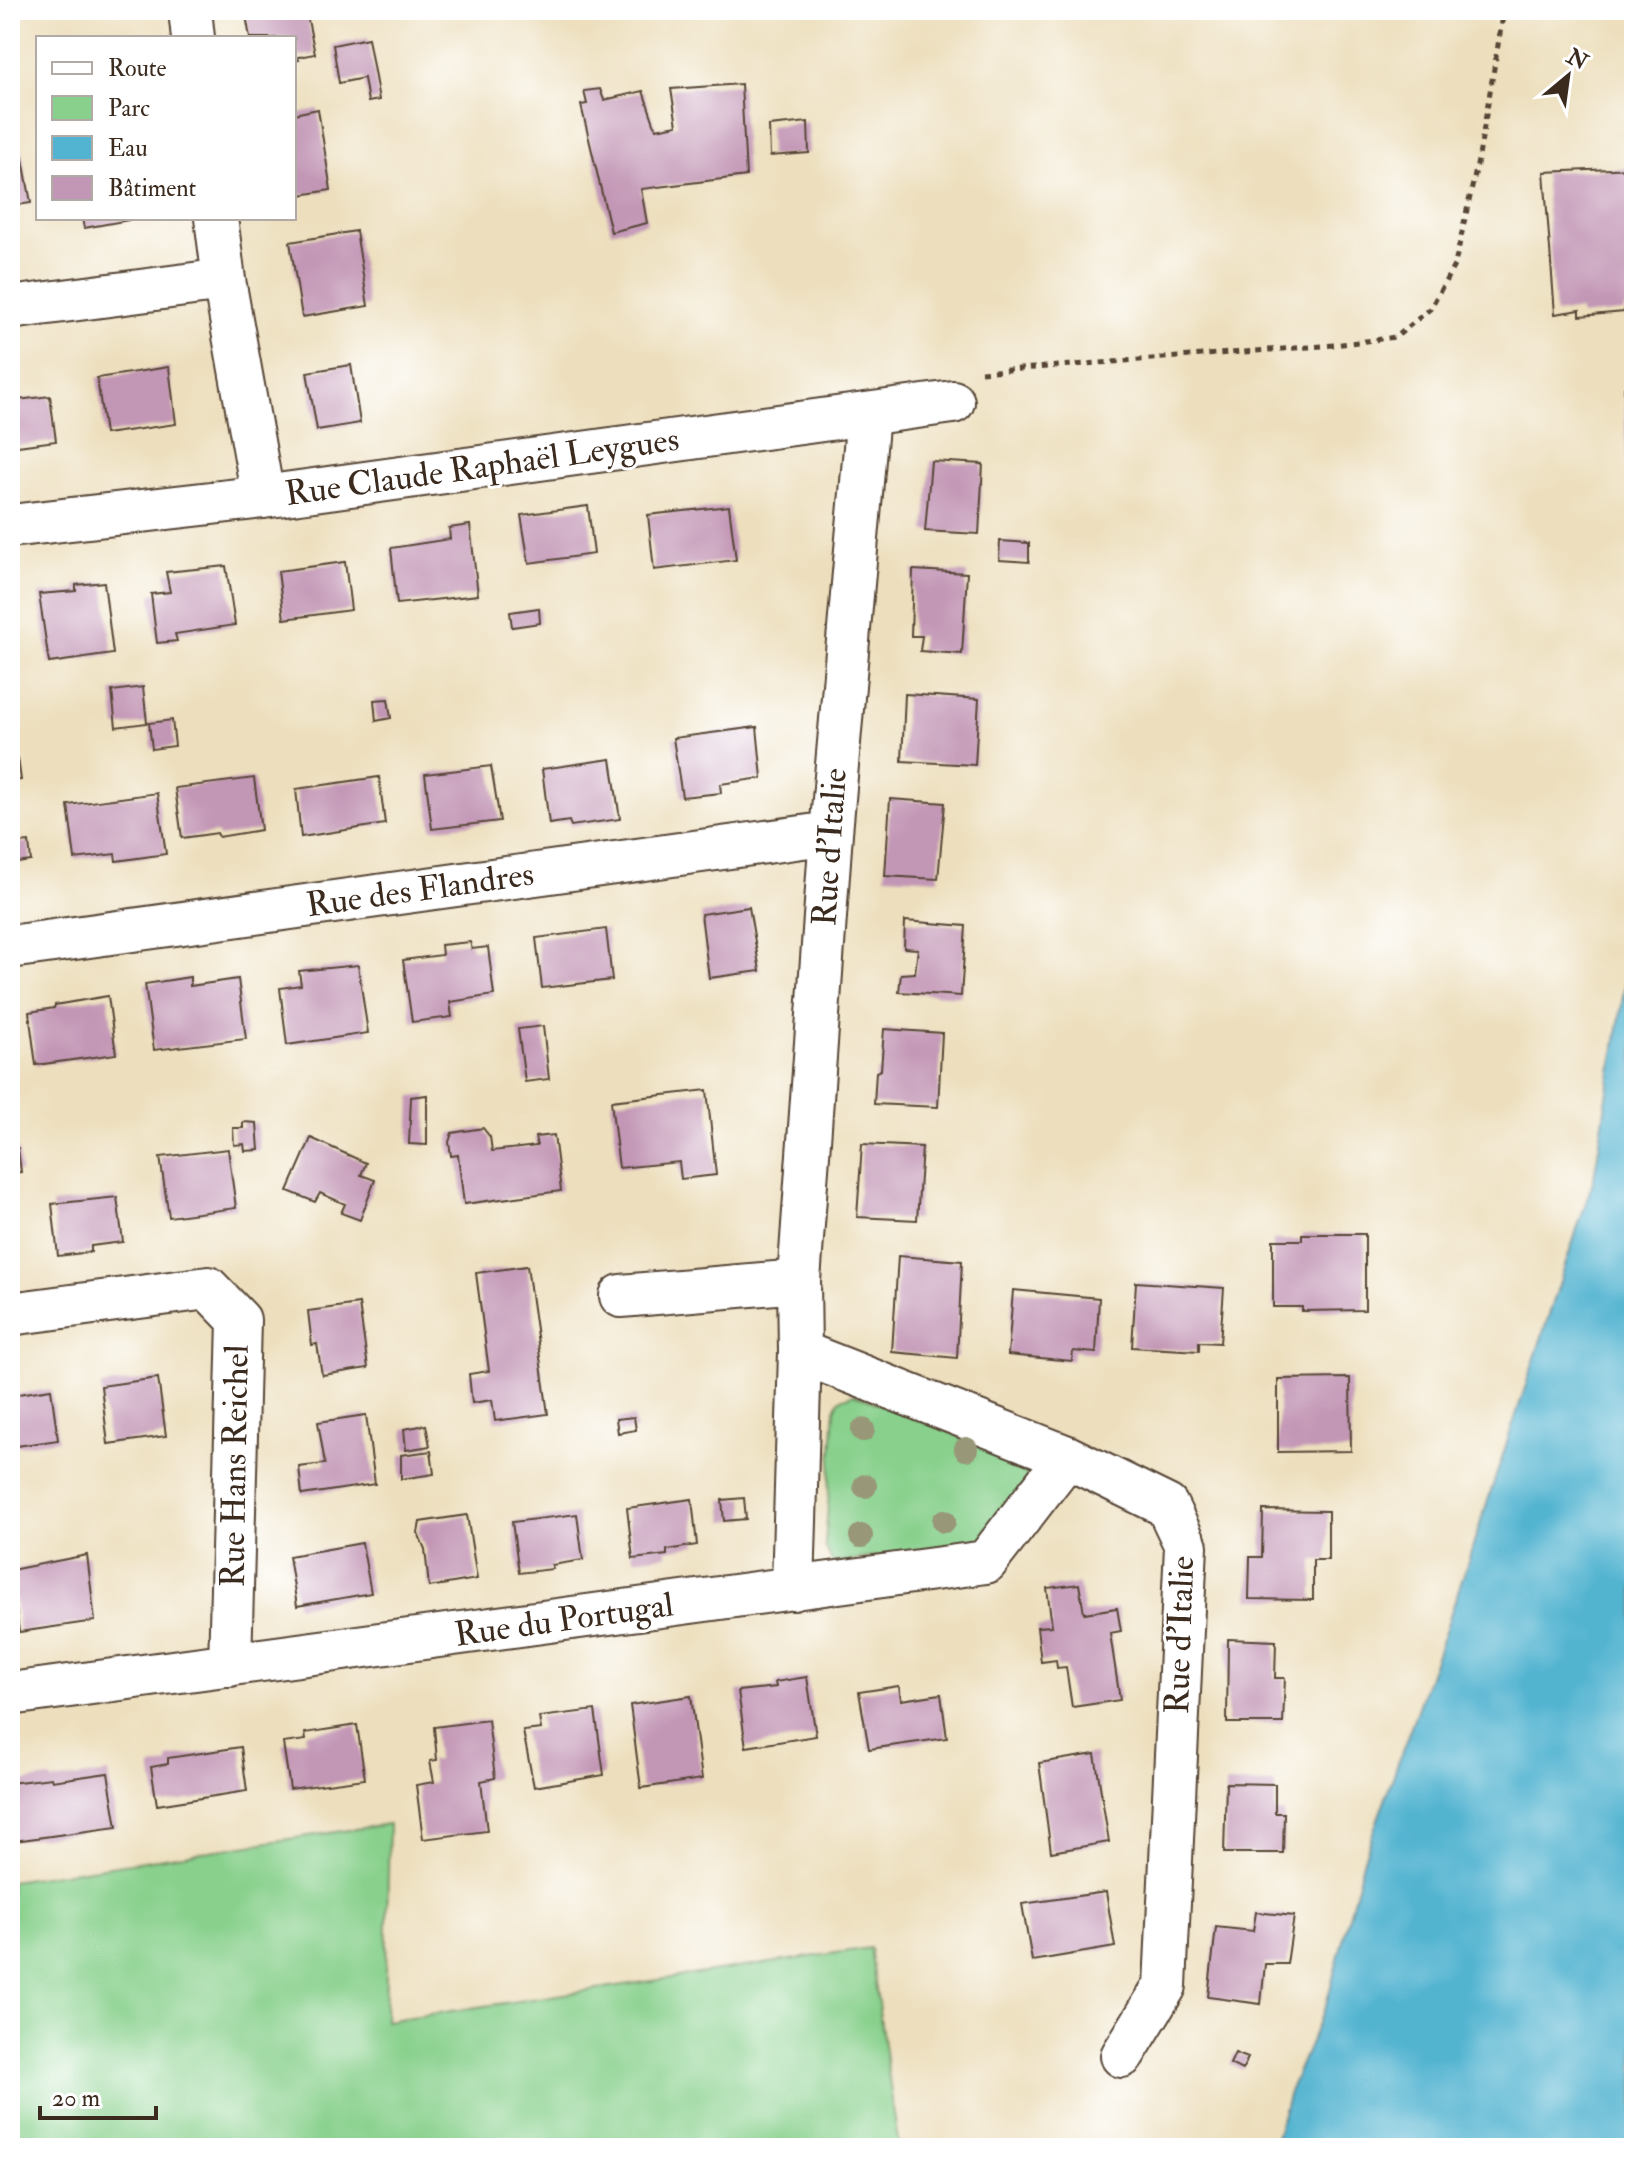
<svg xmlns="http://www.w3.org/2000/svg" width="1644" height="2158" viewBox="0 0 1644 2158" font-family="'IM FELL Double Pica',serif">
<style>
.green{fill:#88d08c;stroke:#627d55;stroke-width:2}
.water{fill:#52b4d0;stroke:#466f77;stroke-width:2}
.building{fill:#c296b5}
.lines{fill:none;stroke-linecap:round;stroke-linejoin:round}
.street-casing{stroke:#564536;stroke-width:46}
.path{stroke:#564536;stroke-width:5;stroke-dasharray:6 6;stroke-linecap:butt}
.street{stroke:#fff;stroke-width:42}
.tree{fill:#989778}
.labels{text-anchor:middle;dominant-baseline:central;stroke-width:6;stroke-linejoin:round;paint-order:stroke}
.street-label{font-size:34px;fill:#3b2a1e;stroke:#fff}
</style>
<rect width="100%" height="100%" fill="#fff"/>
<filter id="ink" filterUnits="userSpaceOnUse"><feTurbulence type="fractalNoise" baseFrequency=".0125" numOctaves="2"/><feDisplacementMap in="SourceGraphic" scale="16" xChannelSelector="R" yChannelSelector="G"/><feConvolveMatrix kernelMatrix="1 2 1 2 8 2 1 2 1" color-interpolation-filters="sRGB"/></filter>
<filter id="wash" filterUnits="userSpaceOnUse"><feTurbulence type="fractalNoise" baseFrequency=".006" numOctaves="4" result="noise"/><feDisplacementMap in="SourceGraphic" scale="32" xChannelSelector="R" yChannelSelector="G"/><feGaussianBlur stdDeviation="1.8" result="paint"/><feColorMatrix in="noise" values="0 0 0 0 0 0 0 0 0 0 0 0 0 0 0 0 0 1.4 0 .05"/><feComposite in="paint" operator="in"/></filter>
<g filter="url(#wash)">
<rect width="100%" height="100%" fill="#eddfbd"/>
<path class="green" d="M854,1394L1025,1462L1029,1471L1030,1483L989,1541L833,1563L825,1546L835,1409L839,1400Z
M389,1824L385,2021L870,1948L899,2148H10V1881Z"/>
<path class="water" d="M1634,928V2148H1273L1289,2092L1326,2005L1364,1858L1444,1634L1594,1178Z"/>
<g id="blocks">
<path class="building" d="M245,10H306L315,54L298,57L299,60L294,61V38H250Z
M368,38L379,100L368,102L364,78L339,83L333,45Z
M741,84L746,176L641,189L647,223L611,232L581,105L587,104L584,91L600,89L604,100L643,91L656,129L677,125L671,89Z
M318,109L331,190L294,196V114Z
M808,122L809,153L770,156L769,126Z
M21,148L31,203L10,206V150Z
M1634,168V307L1624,308V312L1580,316V310L1555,314L1544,172Z
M82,218H129V220L84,228Z
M356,231L368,306L302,317L290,242Z
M351,365L360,423L317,430L307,372Z
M169,367L176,424L105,434L97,378Z
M1624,388H1634V481H1627Z
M50,396L56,441L10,447V401Z
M931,461L983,464L979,534L925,531Z
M588,506L594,554L529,563L521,515Z
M729,506L736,560L654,570L648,515Z
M470,525L478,595L397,604L391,548L450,539L449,528Z
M1000,541L1029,543V562L999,560Z
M345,562L351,610L284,619L278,571Z
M226,566L235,625L175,634L177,641L157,643L151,594L170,592L166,572Z
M913,570L967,573L962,654L920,651L922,636H911Z
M104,582L113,654L49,663L39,594L76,591V585Z
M539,608L540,623L512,627L510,612Z
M143,687L147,723L116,727L112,691Z
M905,694L979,699L975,765L902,761Z
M388,699L391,718L376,721L374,700Z
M172,720L175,746L152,749L149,723Z
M757,727L762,778L720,784L721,793L682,797L673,738Z
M18,758L21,780L10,782V759Z
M611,759L620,819L571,826L569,821L549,824L542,769Z
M491,766L500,821L432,829L425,774Z
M379,777L385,824L301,837L296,789Z
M254,778L261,830L219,837L217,833L182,838L175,788Z
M157,793L166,854L116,861L115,854L75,859L68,805Z
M890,799L945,803L938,879L885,876Z
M29,842L31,861L10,864V844Z
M749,907L760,971L709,978L701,914Z
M905,921L966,926L961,996L899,992L901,974L915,973L918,949L904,948Z
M606,929L612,980L542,988L536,938Z
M470,942L472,949L488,947L494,995L450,1002L452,1017L412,1022L403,960L442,955L441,945Z
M358,965L368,1033L287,1045L280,988L301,985L299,971Z
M190,977V986L238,979L246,1039L154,1050L145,984Z
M108,996L116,1054L36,1065L29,1012L54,1008L55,1005Z
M543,1026L549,1079L525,1082L518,1029Z
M884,1029L942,1033L938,1107L874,1104L876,1072L881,1070Z
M707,1090L716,1175L681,1179L679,1162L619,1168L611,1101Z
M427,1095V1145L409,1144L411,1097Z
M243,1122L257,1123L259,1150L245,1151L244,1144L234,1145L233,1128H243Z
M483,1128L490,1137L492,1151L537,1146L535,1137L554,1135L561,1191L464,1204L458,1155L451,1156L449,1142L452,1133Z
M311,1138L366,1163L361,1175L375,1180L360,1220L341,1213L345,1204L320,1193L315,1202L288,1191Z
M862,1144L922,1147L917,1220L857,1217Z
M18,1148L21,1172L10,1173V1149Z
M228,1149L236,1208L169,1217L160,1157Z
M117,1197L123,1242L91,1246V1252L58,1256L52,1204Z
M1302,1234H1365V1310L1302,1311V1307H1273V1240H1302Z
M898,1256L962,1261L957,1358L892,1352Z
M527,1266L548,1414L495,1421L492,1400L472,1403L469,1374L489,1371L476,1273Z
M1136,1282L1224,1288L1220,1343L1199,1342V1351L1132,1347Z
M1013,1290L1099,1298L1096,1353L1073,1351L1072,1361L1008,1355Z
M359,1304L368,1368L322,1375L317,1344L312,1345L308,1311Z
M158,1378L166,1436L108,1444L101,1386Z
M1350,1378L1351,1451L1278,1452V1379Z
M51,1389L58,1440L10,1447L12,1395Z
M366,1415L375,1484L302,1495L299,1467L325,1464L318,1422Z
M634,1417L636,1430L618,1433L616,1419Z
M426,1425L430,1446L406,1450L404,1429Z
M431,1451L434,1474L401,1479V1455Z
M744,1498L746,1519L724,1521L722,1500Z
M692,1499L697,1545L667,1550V1555L633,1559L627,1508Z
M1263,1510L1328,1511V1560H1313V1600L1249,1599L1250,1557H1262Z
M577,1514L583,1560L552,1565L553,1569L519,1573L512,1522Z
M467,1515L477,1579L429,1587L425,1549L418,1533L420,1522Z
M362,1543L371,1593L297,1606L289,1556Z
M87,1555L95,1621L19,1632L11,1570Z
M1079,1584L1084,1613L1117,1608L1121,1631L1110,1633L1120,1700L1072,1707L1066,1667L1057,1668L1056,1660L1041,1662L1037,1627L1052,1626L1047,1588Z
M1228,1639L1276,1641L1275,1678H1285L1283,1723H1227Z
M807,1677L816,1736L746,1747L738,1691L776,1687L775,1682Z
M899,1686L901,1700L941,1694L947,1738L869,1749L859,1692Z
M691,1696L702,1779L641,1788L630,1705Z
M595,1710L604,1775L534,1787L523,1731L541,1729L539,1717Z
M488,1720L495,1778L481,1781L487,1831L423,1839L416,1785L434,1782L430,1761L437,1760L434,1727Z
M357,1725L365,1779L290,1789L283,1743L306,1740L305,1733Z
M241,1747L247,1791L157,1805L151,1767L168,1764V1758Z
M1095,1754L1109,1842L1051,1852L1039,1763Z
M108,1773L117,1827L14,1841L10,1812V1783L51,1778L52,1781Z
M1226,1783L1275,1784V1813H1284L1283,1853H1224Z
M1106,1892L1115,1947L1032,1961L1022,1904Z
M1256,1912L1294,1916L1287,1964H1265L1261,2004L1208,1997L1216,1927L1253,1931Z
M1235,2053L1248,2058L1242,2070L1230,2064Z"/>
</g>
</g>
<g filter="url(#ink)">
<use href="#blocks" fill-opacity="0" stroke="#564536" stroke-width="2"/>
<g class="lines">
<defs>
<path id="street" d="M190,10L193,38
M216,218L224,280L263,497
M10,308L224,280
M10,526L263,497L953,402
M10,947L831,833
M621,1296L799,1281
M10,1314L208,1288L239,1320L230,1665
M800,1352L1067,1457L1167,1506L1186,1546L1165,1986L1122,2056
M793,1589L800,1352L799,1281L831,833L868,414
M10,1694L986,1562L1067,1457"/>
</defs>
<use href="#street" class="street-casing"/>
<path class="path" d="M981,372L1335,345L1396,337L1430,309L1455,264L1479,156L1504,10"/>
<use href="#street" class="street"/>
</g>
<g class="tree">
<circle cx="863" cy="1430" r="12"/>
<circle cx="966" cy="1449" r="12"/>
<circle cx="865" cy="1486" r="12"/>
<circle cx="944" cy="1521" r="12"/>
<circle cx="861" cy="1536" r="12"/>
</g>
</g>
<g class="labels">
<g class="street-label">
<text transform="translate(482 467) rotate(-8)">Rue Claude Raphaël Leygues</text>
<text transform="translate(830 847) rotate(-86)">Rue d'Italie</text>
<text transform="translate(420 890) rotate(-8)">Rue des Flandres</text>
<text transform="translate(235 1466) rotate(-89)">Rue Hans Reichel</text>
<text transform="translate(564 1620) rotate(-8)">Rue du Portugal</text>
<text transform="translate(1180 1635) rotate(-88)">Rue d'Italie</text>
</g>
</g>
<rect width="1644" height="2158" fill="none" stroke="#fff" stroke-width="40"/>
<rect x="36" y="36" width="260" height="184" fill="#ffffff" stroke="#b1aaa5" stroke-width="2"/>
<rect x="52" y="62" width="40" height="12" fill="#ffffff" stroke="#b1aaa5" stroke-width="2"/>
<text x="108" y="76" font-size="24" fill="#3b2a1e">Route</text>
<rect x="52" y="96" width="40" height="24" fill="#88d08c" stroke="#b1aaa5" stroke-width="2"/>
<text x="108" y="116" font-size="24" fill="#3b2a1e">Parc</text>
<rect x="52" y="136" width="40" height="24" fill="#52b4d0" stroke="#b1aaa5" stroke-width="2"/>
<text x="108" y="156" font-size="24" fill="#3b2a1e">Eau</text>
<rect x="52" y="176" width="40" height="24" fill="#c296b5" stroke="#b1aaa5" stroke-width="2"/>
<text x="108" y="196" font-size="24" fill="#3b2a1e">Bâtiment</text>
<g transform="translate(1568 76) rotate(29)" stroke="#ffffff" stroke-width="6" paint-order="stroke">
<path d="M0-6L14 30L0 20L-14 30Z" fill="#3b2a1e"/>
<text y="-12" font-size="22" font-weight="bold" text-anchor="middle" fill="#3b2a1e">N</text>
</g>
<path d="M40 2106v12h116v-12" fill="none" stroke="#3b2a1e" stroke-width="4"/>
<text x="52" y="2106" font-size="24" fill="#3b2a1e" stroke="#ffffff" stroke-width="6" paint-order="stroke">20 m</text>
</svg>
